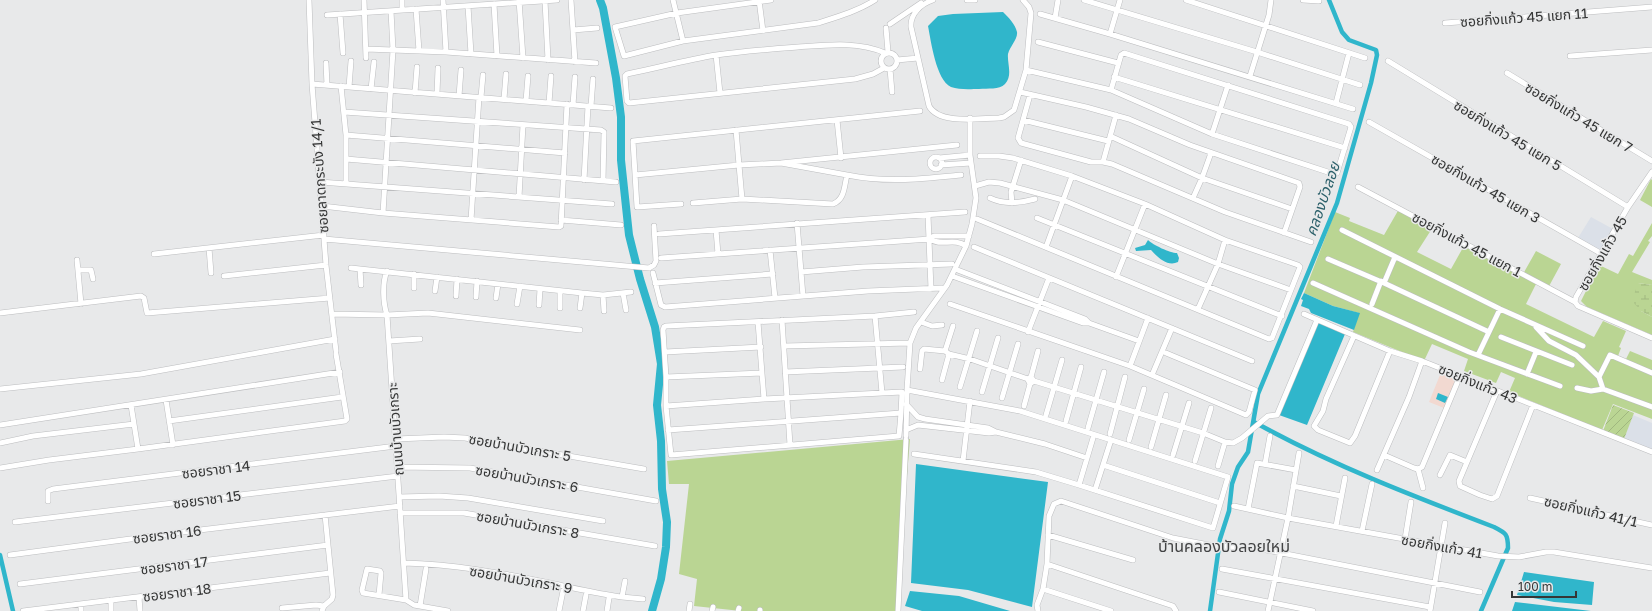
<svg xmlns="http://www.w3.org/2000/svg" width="1652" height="611" viewBox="0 0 1652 611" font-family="'Golos Text','Noto Sans Thai',sans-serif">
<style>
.commercial{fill:#f2d9d1}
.built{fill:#dbe0e8}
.green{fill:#bad593}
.wetland{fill:url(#wetland-marsh)}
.garden{fill:url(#garden-furrows)}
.water{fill:#30b6cb}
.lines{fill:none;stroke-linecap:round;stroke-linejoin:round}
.canal{stroke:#30b6cb;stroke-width:4.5}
.river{stroke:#30b6cb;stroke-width:8}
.minor-casing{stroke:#bcbdbf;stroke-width:6}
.minor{stroke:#fff;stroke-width:5}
.labels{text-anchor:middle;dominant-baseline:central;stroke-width:3;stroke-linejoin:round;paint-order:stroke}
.street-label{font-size:14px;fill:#353636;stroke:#e8e9ea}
.water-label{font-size:15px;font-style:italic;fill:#2c606a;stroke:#e8e9ea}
.quarter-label{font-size:16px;fill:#424344;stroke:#e8e9ea}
</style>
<defs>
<pattern id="wetland-marsh" width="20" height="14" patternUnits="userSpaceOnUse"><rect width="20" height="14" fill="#bad593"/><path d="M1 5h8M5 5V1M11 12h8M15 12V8" fill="none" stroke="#a0b77f"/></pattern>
<pattern id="garden-furrows" width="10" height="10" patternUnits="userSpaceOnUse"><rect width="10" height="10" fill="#bad593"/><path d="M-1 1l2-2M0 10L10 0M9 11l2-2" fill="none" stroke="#a0b77f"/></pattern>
</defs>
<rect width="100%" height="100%" fill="#e8e9ea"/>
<path class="commercial" d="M1442,370L1458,376L1444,408L1429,402Z"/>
<path class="built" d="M1591,217L1613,229L1600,251L1578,238Z
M1633,415L1652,423V449L1624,439Z"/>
<path class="green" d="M1651,179L1652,180V207L1640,200Z
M1399,209L1433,227L1417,252L1451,269L1465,244L1523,274L1536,251L1561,264L1548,288L1537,282L1526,304L1594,337L1603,321L1626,331L1619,347L1621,348L1618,356L1626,359L1630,351L1652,360V419L1613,404L1602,430L1509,392L1515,378L1501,372L1496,383L1464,371L1468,359L1432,344L1424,361L1353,332L1359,313L1333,306L1304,293L1335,212L1350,218L1349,221L1384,235Z
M1652,223V236L1648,241L1650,242L1632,272L1652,280V285L1638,283L1641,311L1652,317V335L1587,307L1581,301L1599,265L1618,274L1629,254L1633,256Z
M910,439L896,611H741L694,606L697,579L679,574L689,484H669L667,461Z"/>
<path class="wetland" d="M1638,283L1652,285V317L1641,311L1632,301Z"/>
<path class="garden" d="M1613,405L1634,413L1624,439L1603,431Z"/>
<path class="water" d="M1003,12C1009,18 1015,24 1017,32C1018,39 1010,46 1008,54C1007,63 1013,76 1005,84C999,90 988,88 979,89C971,89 959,90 951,87C936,80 931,41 928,26L938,16L953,14Z
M1148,240C1153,245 1170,253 1177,253L1179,258L1178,262C1168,267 1158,258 1151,250L1136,251L1135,248L1145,245Z
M1304,293L1333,306L1360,313L1354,330L1311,313L1309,309L1301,306L1303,300L1301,299Z
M1317,322L1345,334L1307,425L1279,415Z
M1438,393L1448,397L1445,403L1436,399Z
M916,464L1048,482L1032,607L968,590L911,583Z
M1524,572L1594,582L1592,605L1554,602L1517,595Z
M910,591L959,596L1010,611H922L905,606Z
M1515,602L1591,611H1512Z"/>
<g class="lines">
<path class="canal" d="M1256,423C1332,465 1413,496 1494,527C1506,533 1508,534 1508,548L1481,611
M0,555L13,611
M1210,611L1220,539L1229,511L1232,484L1238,467L1248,452L1258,394L1337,203L1371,83L1377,55L1376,50L1349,40L1342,32L1329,0"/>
<path class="river" d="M600,0L603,8L616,78L621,117V160L629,235L640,279L655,327L661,364L657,405L661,441L662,489L667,522L666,547L661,579L652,611"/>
<defs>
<path id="minor" d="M309,0L312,84L326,265L336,351
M364,0L366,58
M402,0V10
M443,0L446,52
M519,0L523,58
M571,0L575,62
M673,0L683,41
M759,0L763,31
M771,0L677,13L615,27L624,56L683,41L818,23C837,17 858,11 875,0
M933,0C921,4 910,14 911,27L929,106C939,125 980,118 999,118L1004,117L1014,110L1026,70L1031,13L1029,7L1023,0
M967,0H975
M1084,0L1257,52L1360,85
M1186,0L1365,58
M1303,0L1319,1
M545,1L548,60
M494,4L497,56
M468,6L471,54
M416,9L419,51
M340,14L343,53
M1040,14L1110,34L1353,109
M327,15L557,0
M1055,18L1058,0
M1445,23L1652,7
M890,24L921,3
M886,28L888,52
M573,30L597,28
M1110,34L1120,0
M1038,42L1118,63
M366,49L446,52L596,63
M881 61a8 8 0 1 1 16 0a8 8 0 1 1-16 0Z
M716,55L720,93
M1570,56L1652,50
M897,60L918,58
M1388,61L1628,207
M326,63L327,85
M884,68L873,74L855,79L629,103L627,101L625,76L627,74C657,68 686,60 716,55C743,51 771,49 798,47C826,45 858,41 885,53
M890,69L892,92
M1026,70L1111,90L1212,134L1334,174L1337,173L1351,127L1349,124L1124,53L1121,55L1111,90
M1507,73L1652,161
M1250,76L1269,15L1271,0
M1114,77L1345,148
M312,84L611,108
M341,86L346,135V184
M349,87L351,61
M371,89L374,62
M1020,92L1086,107L1129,119L1190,145L1299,183L1300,187L1284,233
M415,93L417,67
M437,94L438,68
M1030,95L1018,138L1021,143L1091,162H1103L1112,164L1225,212L1311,242
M459,96L461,70
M481,97L483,75
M504,99L506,74
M526,101L528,76
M549,103L551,76
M1336,103L1349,53
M573,105L575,77
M591,106L593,79
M344,112L601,130L604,132L603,181
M837,120L841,158
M1023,120L1108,141
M1369,122L1602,254
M1212,134L1228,85
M346,135L565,153
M1110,136L1202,178L1292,209
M930 163a6 6 0 1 1 12 0a6 6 0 1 1-12 0Z
M939,158L970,155
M346,159L616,182
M1103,162L1116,115
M781,163L957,145
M941,165L971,163
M1652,172L1628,207L1576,297L1575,302L1578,306L1652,338
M635,175L739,165L736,130
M584,180L588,106
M320,182L612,204
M975,186L989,182L1000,183L1063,200L1218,264L1291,290
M1358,187L1575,302
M519,197L523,125
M990,198C1005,205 1020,203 1035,199
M1193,198L1202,178L1211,153
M742,199L739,165L781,163L847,175
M693,203L742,199L833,204C845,199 844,187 847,175C887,183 920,179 961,175
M1012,203L1011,192L1021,160
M681,204L637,207L633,141L920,111
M322,206L383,213L559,227L561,226L567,104
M383,213L393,50L391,11
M928,215L931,289
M1037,218L1282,316
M977,219L1269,339L1272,338L1300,267L1298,265L1225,240L1145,204L1072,176L1013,158L999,156H980
M471,220L479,97
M561,220L621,225
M797,223L803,296
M716,230L718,254
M1342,230L1500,309L1583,346
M659,234L965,212
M324,239L649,268L654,265L656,261L654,226
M930,239C941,247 954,237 966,246
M974,247L1252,361
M1046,247L1072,176
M209,248L211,273
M770,250L775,298
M154,254L324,235
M661,258L930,239L934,236H969
M1328,259L1384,283L1489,332
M77,260L81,304
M351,268L582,293L603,295L631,292
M360,269L361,285
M78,270H91L93,279
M387,271C382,283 383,303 387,315L428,313L580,330
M801,272L863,267L952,264
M653,273L661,305L665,307L868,291L942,288
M224,276L326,265
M952,276L1083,323H1089L1085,319L955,269
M1116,277L1145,204
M655,283L773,274
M1313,283L1469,352L1560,386
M1384,283L1395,257
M414,288V274
M435,291L437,277
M623,293L626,310
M603,295L604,311
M456,296L457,279
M476,297L477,281
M496,298L498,284
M517,304L520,286
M950,304L1130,366L1246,415L1249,412L1255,390L1166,353
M1372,304L1381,281
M539,305L540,289
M560,308V291
M580,308L582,293
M1198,309L1218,264L1225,240
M0,313L141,296L144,298L147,313L330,298
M332,314L387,315L406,600
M1304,314L1390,351L1422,361L1652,452
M875,316L882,393
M782,320L790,445
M758,322L764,399L666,406L671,455L899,436L901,413
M921,322L932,326L942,325
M1089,323L1139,341
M1536,327L1549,341L1576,355L1599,377
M1028,332L1049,278
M1354,336L1326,399L1323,411L1314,426L1318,430L1350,443L1355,436L1390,351
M1501,337L1572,365
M389,341L420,339
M784,346L910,343
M945,351L949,354L970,359L1028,379
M665,352L761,347
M1478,355L1500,309
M1130,366L1148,318
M920,369L922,351L924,349L945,351L953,326
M785,372L903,367
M1527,374L1536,352
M1152,375L1172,328
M666,377L762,373
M1031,377L1038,351
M942,380L949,354
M1034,381L1203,433L1225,442L1233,443L1242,438L1268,416L1277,415L1317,320
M960,387L977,331
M1577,388L1591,391L1603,389L1652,407
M0,389L141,374L335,339
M1603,389L1599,377L1610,355L1652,373
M907,390L1020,411L1228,477L1213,528L1079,485
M1497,391L1459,481L1460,486L1480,495L1492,499L1497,496L1533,405
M982,392L998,338
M1002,398L1018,344
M166,400L173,445
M906,404L918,417L925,419L988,428L996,432L1045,444L1087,458
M131,405L138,449
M666,406V377L663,330L664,327L666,326L875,316L914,312
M1024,406L1030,384L1034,381L1031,377L1029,378L1028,380L1030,384
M1046,415L1062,360
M169,421L342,397
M1066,421L1081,367
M0,425L340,372
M1088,428L1104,372
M668,430L901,413L902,392L764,399
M906,430L918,425L989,433L996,432
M1110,434L1125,377
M906,436L907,390L910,343L916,328L947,285L966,246L972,224L976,198L970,155V118
M396,439L444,437L465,438L644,469
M1129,440L1144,389
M0,443L33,436L134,424
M1151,447L1166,395
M914,454L1036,472L1079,485L1093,438
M1173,455L1189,403
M1384,455L1414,468L1418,469L1422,467L1460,376
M963,461L970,401
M1195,461L1211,408
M1265,464L1270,436
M1103,465L1220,503
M1218,466L1225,442
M397,467L470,468L656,501
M0,468L49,460L138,449L345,421L347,419L336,354
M1418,469L1423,488
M1377,470L1409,397L1422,361
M1440,475L1450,455L1467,462
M1293,486L1341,496
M1095,490L1110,443
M399,497L439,496L468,498L603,521
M1530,498L1652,525
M48,501V491L53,489L396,446
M1234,506L1288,518L1498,556L1519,557L1546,552H1554L1652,568
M1248,509L1257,463L1296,470
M400,513H464L655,546
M15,522L398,476
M1336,526L1345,478
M1362,531L1372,484
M1048,535L1133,560
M1405,539L1411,502
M10,555L183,532L400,506
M404,563C453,564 502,573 550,583C574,588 598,594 622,597L625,581
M1047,564L1173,606L1176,611
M1222,569L1430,607
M20,584L328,545
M1043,589L1111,611
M1219,592L1313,611
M379,595L381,573L380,571L367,569L362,590L363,593L406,600L414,605L448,611
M139,597L140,611
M622,597L643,599
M111,600V611
M81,604V611
M420,606L426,569
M282,608L316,605L324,606
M23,611L330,573
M322,611L324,606L332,599L333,595L325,515
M559,611L563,591
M583,611L586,595
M607,611L609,598
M689,611L690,604
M712,611L713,607
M738,611L739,608
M760,611V610
M898,611L906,440
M1038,611L1037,605L1043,589L1047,564L1049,516L1054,504L1061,501L1173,538L1214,546L1251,547L1480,592
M1268,611L1288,518L1299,453
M1430,611L1445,523"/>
</defs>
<use href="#minor" class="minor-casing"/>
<use href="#minor" class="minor"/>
</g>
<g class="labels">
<g class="street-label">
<text transform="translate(1524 17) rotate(-4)">ซอยกิ่งแก้ว 45 แยก 11</text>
<text transform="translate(1579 117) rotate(31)">ซอยกิ่งแก้ว 45 แยก 7</text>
<text transform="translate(1508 135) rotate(31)">ซอยกิ่งแก้ว 45 แยก 5</text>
<text transform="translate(319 176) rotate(-94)">ซอยลาดกระบัง 14/1</text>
<text transform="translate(1486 188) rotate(30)">ซอยกิ่งแก้ว 45 แยก 3</text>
<text transform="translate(1467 244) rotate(28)">ซอยกิ่งแก้ว 45 แยก 1</text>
<text transform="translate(1602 253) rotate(-60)">ซอยกิ่งแก้ว 45</text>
<text transform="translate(1478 383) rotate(22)">ซอยกิ่งแก้ว 43</text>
<text transform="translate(395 429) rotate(-94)">ถนนบ้านบัวเกราะ</text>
<text transform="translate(520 447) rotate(10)">ซอยบ้านบัวเกราะ 5</text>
<text transform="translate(216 469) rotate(-7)">ซอยราชา 14</text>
<text transform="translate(527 478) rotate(10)">ซอยบ้านบัวเกราะ 6</text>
<text transform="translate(207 499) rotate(-7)">ซอยราชา 15</text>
<text transform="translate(1591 511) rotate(13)">ซอยกิ่งแก้ว 41/1</text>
<text transform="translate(528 524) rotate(10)">ซอยบ้านบัวเกราะ 8</text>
<text transform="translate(167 534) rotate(-7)">ซอยราชา 16</text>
<text transform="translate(1442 546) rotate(10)">ซอยกิ่งแก้ว 41</text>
<text transform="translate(174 565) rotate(-7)">ซอยราชา 17</text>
<text transform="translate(521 579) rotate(10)">ซอยบ้านบัวเกราะ 9</text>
<text transform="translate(177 592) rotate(-7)">ซอยราชา 18</text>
</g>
<g class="water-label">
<text transform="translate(1322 199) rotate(-71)">คลองบัวลอย</text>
</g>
<g class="quarter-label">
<text x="1224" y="546">บ้านคลองบัวลอยใหม่</text>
</g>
</g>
<path d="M1512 591v6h64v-6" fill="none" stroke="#353636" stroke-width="2"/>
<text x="1518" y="591" font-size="12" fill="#353636" stroke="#e8e9ea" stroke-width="3" paint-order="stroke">100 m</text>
</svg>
